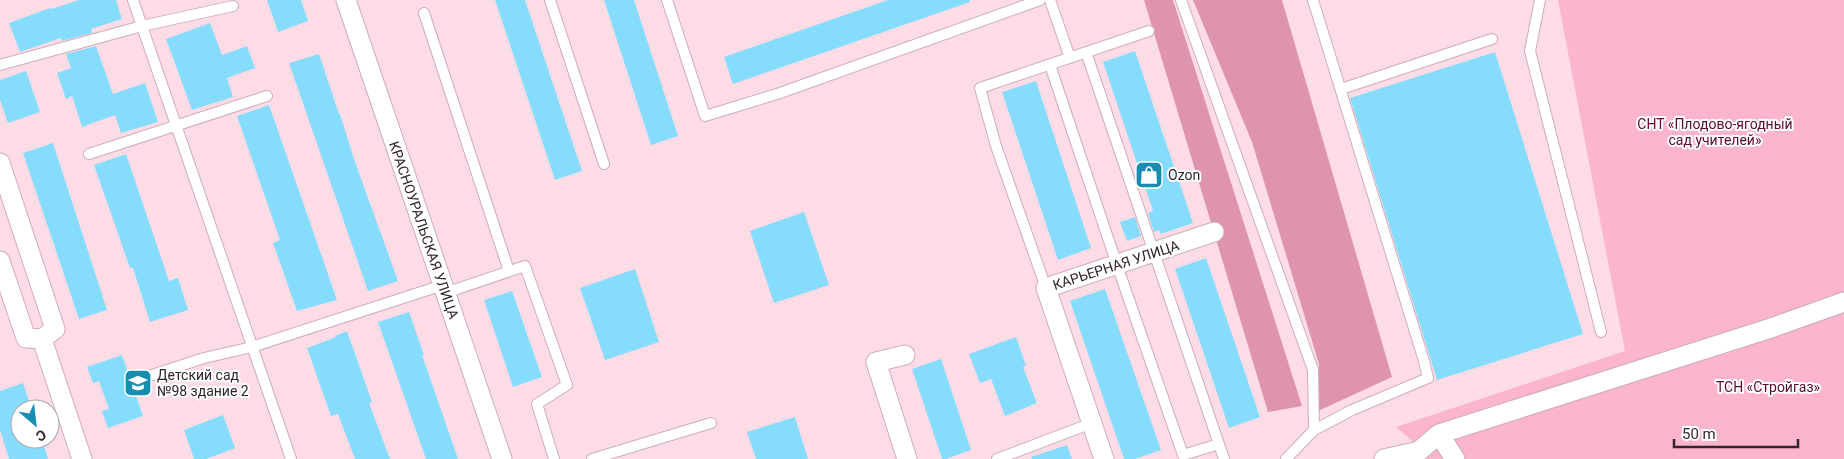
<svg xmlns="http://www.w3.org/2000/svg" width="1844" height="459" viewBox="0 0 1844 459" font-family="Roboto,sans-serif">
<style>
.green{fill:#fcb5cd}
.forest{fill:#de94ae}
.building{fill:#86dcfc}
.lines{fill:none;stroke-linecap:round;stroke-linejoin:round}
.lane-casing{stroke:#cdadb7;stroke-width:12}
.street-casing{stroke:#cdadb7;stroke-width:21}
.lane{stroke:#fff;stroke-width:10}
.street{stroke:#fff;stroke-width:19}
.labels{text-anchor:middle;dominant-baseline:central;stroke-width:4;stroke-linejoin:round;paint-order:stroke}
.park-label{font-size:14px;fill:#5f0634;stroke:#fff}
.poi-label{font-size:14px;fill:#312529;stroke:#fff;text-anchor:start}
.street-label{font-size:14px;fill:#312529;stroke:#fff}
</style>
<rect width="100%" height="100%" fill="#fddce6"/>
<path class="green" d="M1558,0H1844V459H1422L1418,446L1396,427L1625,351Z"/>
<path class="forest" d="M1144,0H1173L1302,406L1268,412Z
M1193,0H1282L1392,377L1318,411L1319,364L1252,142Z"/>
<path class="building" d="M79,0H116L122,19L91,29L92,33L62,41L61,38L20,52L9,23L50,8L51,9Z
M267,0H301L308,21L278,32Z
M495,0H525L582,171L555,180Z
M604,0H634L678,136L651,145Z
M888,0H970V2L733,84L724,57Z
M210,23L222,55L247,46L255,68L227,78L233,97L192,110L166,39Z
M96,46L113,94L145,83L158,122L121,133L115,115L82,127L72,96L66,99L57,73L71,68L66,54Z
M1135,51L1193,223L1161,234L1159,230L1154,232L1148,213L1153,211L1103,62Z
M1495,52L1583,334L1437,380L1350,98Z
M319,54L339,114H340L354,159L398,281L368,291L289,63Z
M26,71L40,112L8,123L0,100V80Z
M1036,81L1091,248L1058,260L1002,92Z
M269,105L337,300L297,311L273,243L280,240L237,116Z
M53,143L107,310L79,319L23,153Z
M126,154L169,281L178,278L188,310L150,322L133,268H130L94,165Z
M804,212L829,285L774,303L750,231Z
M1135,217L1141,236L1127,241L1120,222Z
M1206,258L1260,417L1229,428L1175,269Z
M635,269L659,342L605,360L580,288Z
M1105,289L1161,450L1135,459H1124L1070,301Z
M512,291L542,377L513,387L484,300Z
M409,312L424,355H422L458,459H426L378,322Z
M347,331L372,402L369,403L390,459H355L338,414L331,416L307,348L336,337L335,336Z
M1016,337L1026,366L1023,367L1037,403L1005,416L991,379L980,383L969,354Z
M122,355L143,416L108,428L102,411L109,409L99,381L93,383L87,367Z
M941,359L971,450L946,459H942L912,369Z
M23,383L31,407L20,409V439H42L48,459H9L0,430V391Z
M223,415L235,448L206,459H194L184,430Z
M795,417L808,459H756L747,432Z
M1067,445L1072,459H1032L1031,457Z"/>
<g class="lines">
<defs>
<path id="lane" d="M133,0L291,459
M550,0L604,164
M667,0L705,116L780,93L1040,0
M1050,0L1070,58
M1181,0L1313,370L1314,430
M1540,0L1530,51L1601,332
M424,13L509,271
M1086,52L1224,459
M0,65L142,26L233,6
M1050,65L1117,265L1183,455L1219,444
M1341,89L1492,39
M89,154L267,96
M1046,288L996,146L980,88L1149,31
M445,293L525,266L567,385L537,404L554,459
M146,377L204,358L252,347L443,285
M592,459L711,423
M997,459L1092,423
M1286,459L1314,430L1352,410L1428,378L1424,361L1313,0"/>
<path id="street" d="M346,0L502,459
M0,163L55,329L42,339
M0,261L26,338L42,339L82,459
M905,355L876,362L907,459
M1439,434L1455,459
M1104,459L1046,288L1214,232
M1384,459L1419,451L1439,434L1771,328L1844,302"/>
</defs>
<use href="#lane" class="lane-casing"/>
<use href="#street" class="street-casing"/>
<use href="#lane" class="lane"/>
<use href="#street" class="street"/>
</g>
<defs>
<symbol id="shop-square" viewBox="-11 -11 22 22"><rect x="-9" y="-9" width="18" height="18" rx="4" fill="#178db0" stroke="#fff"/><path d="M-5-2.5h2.3a2.7 3.5 0 0 1 5.4 0H5L5.5 6h-11ZM-1.5-2.5h3a1.5 2.3 0 0 0-3 0Z" fill="#fff"/></symbol>
<symbol id="school-square" viewBox="-11 -11 22 22"><rect x="-9" y="-9" width="18" height="18" rx="4" fill="#178db0" stroke="#fff"/><path d="M0-5L7-2L0 1L-7-2ZM-4 1L0 2.5L4 1V4Q0 6-4 4Z" fill="#fff"/></symbol>
</defs>
<g fill-rule="evenodd">
<use href="#shop-square" x="1133" y="159" width="32" height="32"/>
<use href="#school-square" x="122" y="367" width="32" height="32"/>
</g>
<g class="labels">
<g class="park-label">
<text x="1715" y="124">СНТ «Плодово-ягодный<tspan x="1715" dy="16">сад учителей»</tspan></text>
<text x="1768" y="387">ТСН «Стройгаз»</text>
</g>
<g class="poi-label">
<text x="1168" y="175">Ozon</text>
<text x="157" y="375">Детский сад<tspan x="157" dy="16">№98 здание 2</tspan></text>
</g>
<g class="street-label">
<text transform="translate(424 230) rotate(71)">КРАСНОУРАЛЬСКАЯ УЛИЦА</text>
<text transform="translate(1116 265) rotate(-18)">КАРЬЕРНАЯ УЛИЦА</text>
</g>
</g>
<g transform="translate(35 424) rotate(152)"><circle r="24" fill="#ffffff" stroke="#ada8a9"/>
<path d="M0-4L9 19L0 12L-9 19Z" fill="#178db0"/>
<text y="-8" font-size="14" font-weight="bold" text-anchor="middle" fill="#312529">С</text>
</g>
<path d="M1674 439v8h124v-8" fill="none" stroke="#312529" stroke-width="2.5"/>
<text x="1682" y="439" font-size="15" fill="#312529" stroke="#ffffff" stroke-width="4" paint-order="stroke">50 m</text>
</svg>
